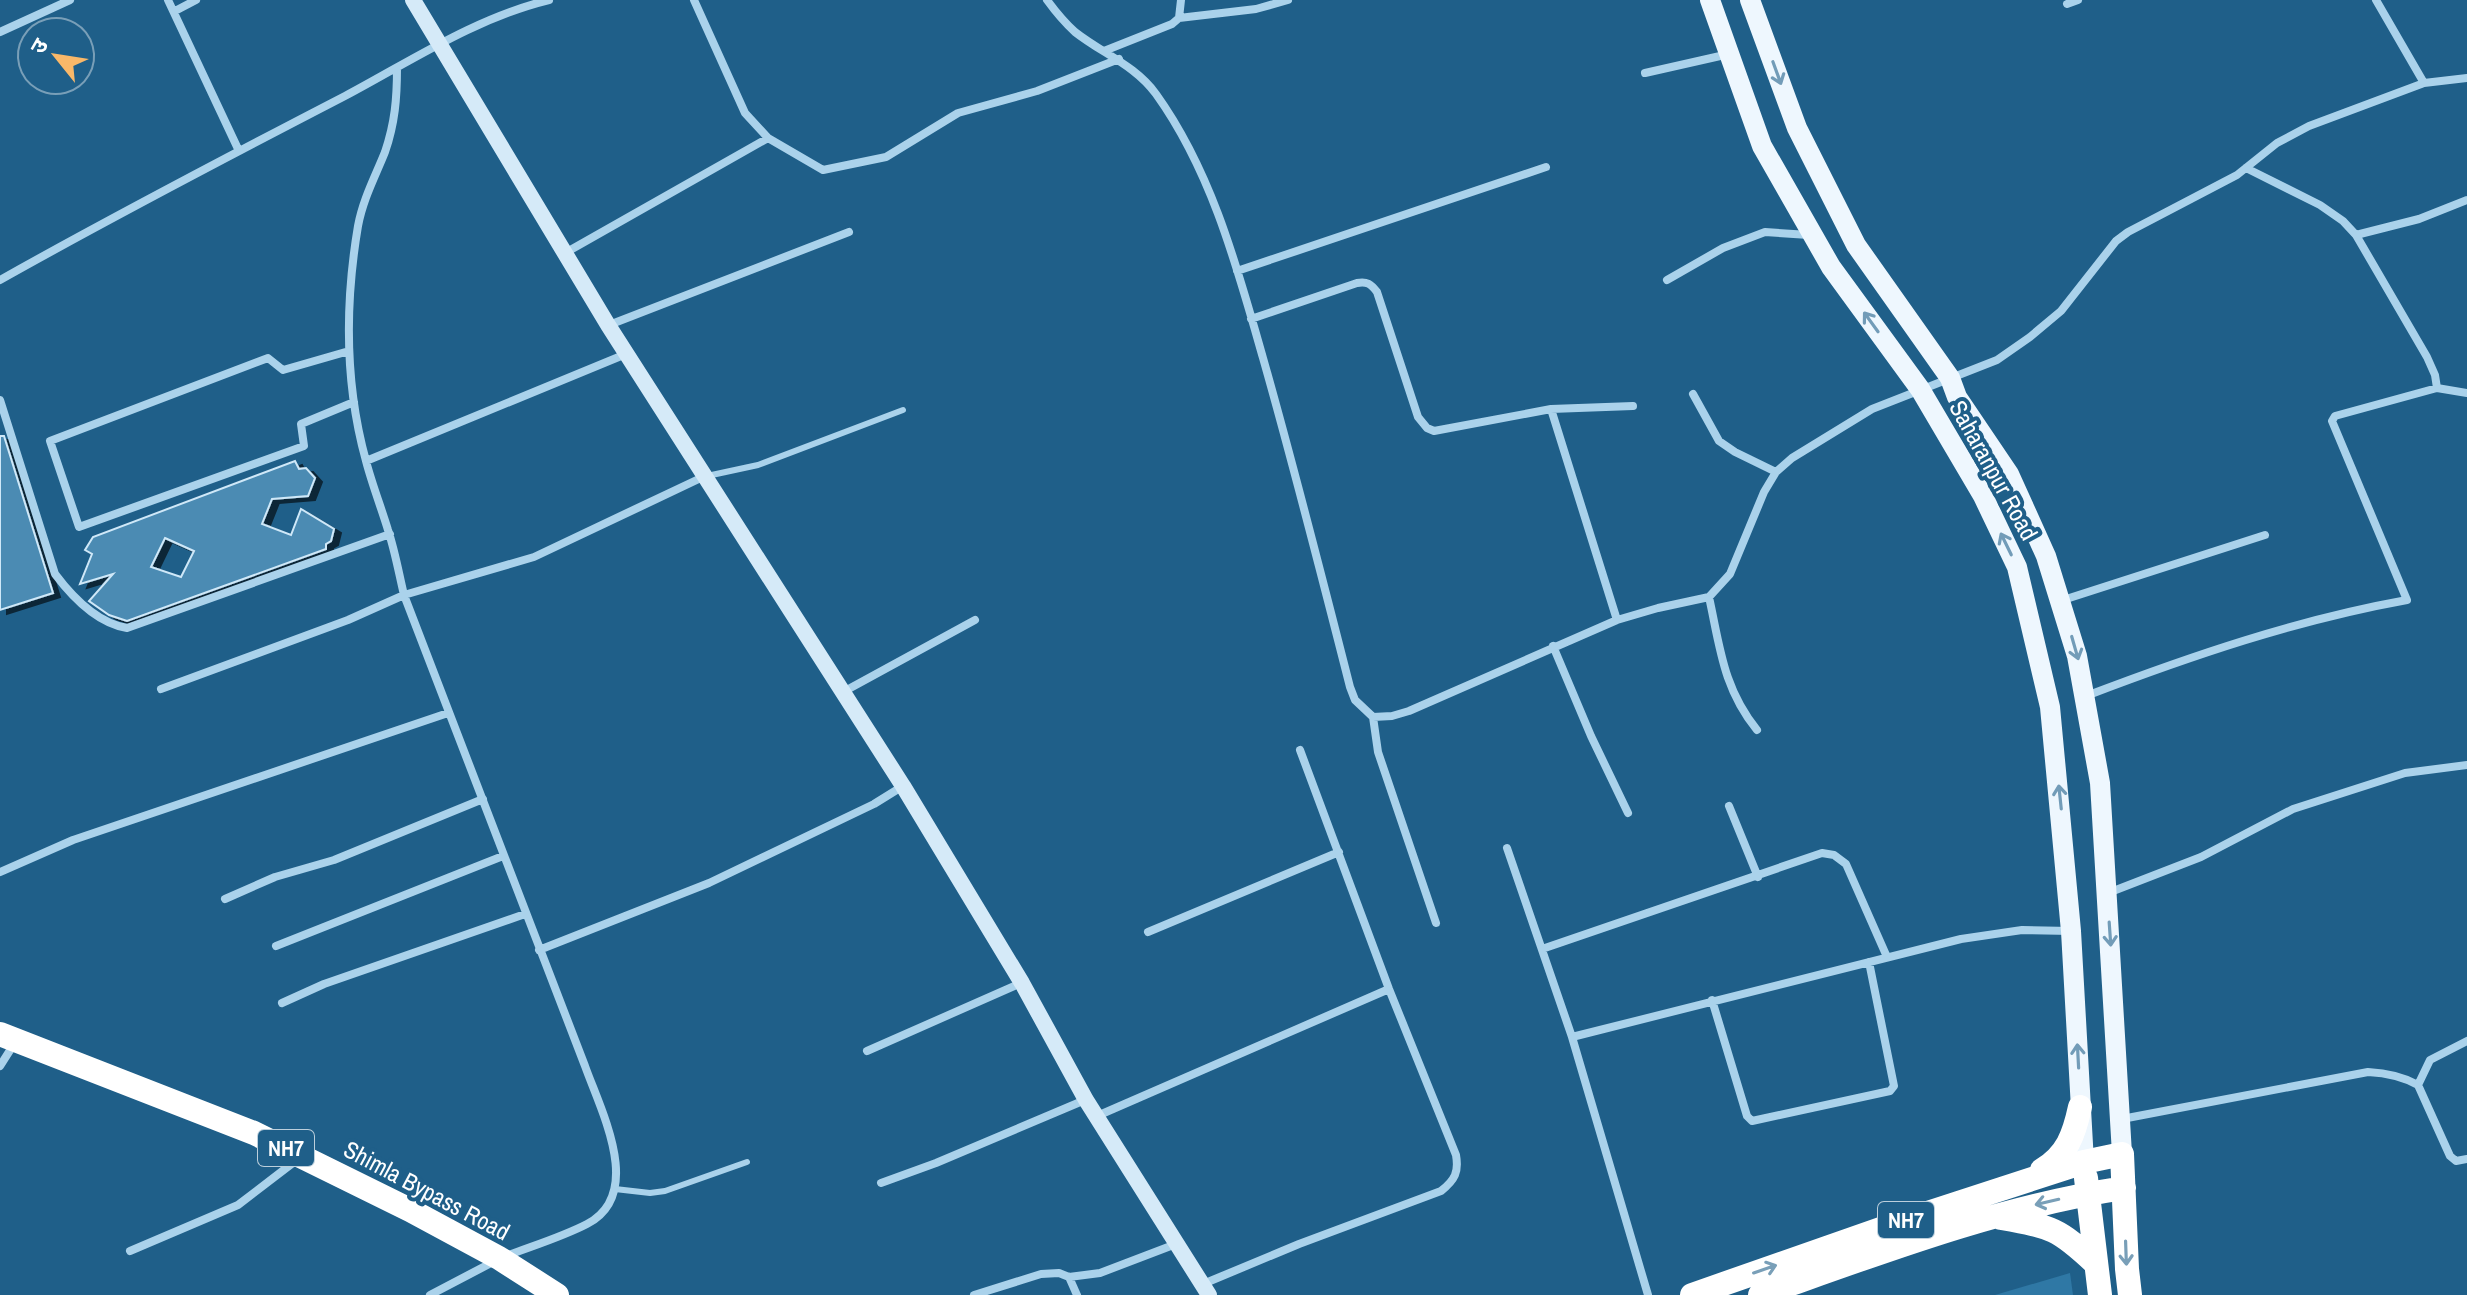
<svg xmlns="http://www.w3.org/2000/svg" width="2467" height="1295" viewBox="0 0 2467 1295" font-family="'Archivo Narrow','Noto Sans Devanagari',sans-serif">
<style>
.green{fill:#2f78a5}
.building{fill:#4b8bb3;stroke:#cfe8f8;stroke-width:2;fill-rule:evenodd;filter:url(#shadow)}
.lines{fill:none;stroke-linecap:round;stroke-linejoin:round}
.lane{stroke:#aad2eb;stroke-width:6}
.street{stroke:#aad2eb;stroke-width:8}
.secondary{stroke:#d5eaf8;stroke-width:16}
.primary{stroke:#eef7fe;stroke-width:20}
.highway{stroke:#fff;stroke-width:24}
.oneway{stroke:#729cb8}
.oneway2{stroke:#799fb8}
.labels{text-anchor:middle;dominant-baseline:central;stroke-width:8;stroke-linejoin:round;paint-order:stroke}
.shield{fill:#1f5f89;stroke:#bccfdc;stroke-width:2}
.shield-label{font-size:22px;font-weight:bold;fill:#fff}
.street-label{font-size:24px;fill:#fff;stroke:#1f5f89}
</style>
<defs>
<filter id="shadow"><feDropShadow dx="7" dy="4" stdDeviation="0" flood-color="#0009"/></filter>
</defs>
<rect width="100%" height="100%" fill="#1f5f89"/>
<path class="green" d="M2070,1273L2073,1295H1995Z"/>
<path class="building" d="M0,436H4L53,593L0,610Z
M295,461L299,469L306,468L315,478L308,496L272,499L262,524L291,535L301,509L334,529L331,541L326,544V549L127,621L109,615L89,601L113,574L80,584L92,554L85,550L93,537ZM165,538L194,551L181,577L151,567Z"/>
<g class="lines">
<path class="lane" d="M707,476L758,465L903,410
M615,1189L650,1193L665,1191L747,1162"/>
<path class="street" d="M168,0L239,151
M694,0L745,113L768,138L823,170L886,157L958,113L1037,91L1119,59
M1047,0C1055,11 1065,23 1075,32C1103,54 1135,65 1156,94C1212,172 1237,267 1263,358C1294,467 1322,577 1350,687L1355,700L1373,717L1392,716L1409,711L1617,620L1658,608L1709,597L1730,574L1764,492L1776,472L1792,458L1872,409L1997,360L2030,337L2061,311L2116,241L2128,232L2237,175L2277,143L2309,126L2424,83L2467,78
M2376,0L2424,83
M2067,4L2078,0
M175,11L196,0
M1179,18L1256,9L1288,0
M0,32L70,0
M1104,51L1172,24L1179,18L1181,0
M397,68C397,98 395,123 385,152C375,177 363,199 358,226C345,303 345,385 366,461C372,484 381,507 388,530C395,551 399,574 404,595L585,1066C601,1111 645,1194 587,1224C562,1237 532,1246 506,1256
M1645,73L1729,54
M2246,168L2320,205L2343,221L2356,235L2427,357L2435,375L2437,388
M2356,235L2419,219L2467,200
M565,253L768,138
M1237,271L1546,167
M0,280C114,216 229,156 345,96C411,61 475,18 549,0
M1667,280L1723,248L1765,232L1809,235
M1251,319L1357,283C1367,281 1371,284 1377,292L1418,417L1427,428L1434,431L1551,409L1633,406
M609,325L849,232
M349,351L283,370L268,358L50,441L79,527L304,446L301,424L354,402
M1693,394L1719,441L1735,452L1776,472
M0,400L55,574C73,598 97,623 127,628L390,534
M1551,409L1617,620
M366,461L626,354
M1709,597C1720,647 1723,688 1757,730
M2060,601L2265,535
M1553,646L1591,736L1628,813
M161,689L348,620L404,595L534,557L703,477
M843,692L975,620
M2086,696C2191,656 2296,620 2407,600L2332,421L2335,416L2437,388L2467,393
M1373,717L1378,752L1436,923
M1729,806L1758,877
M1507,848L1572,1037L1648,1295
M0,872L73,840L448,713
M2108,893L2201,857L2293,809L2405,773L2467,765
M225,899L275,877L334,860L483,799
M1148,932L1339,852
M276,946L503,856
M1542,949L1822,853L1834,855L1846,864L1887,957
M539,950L709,883L874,804L903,786
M1712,1000L1747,1116L1752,1121L1890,1091L1894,1086L1869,962
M282,1003L324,984L525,914
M1572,1037L1961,939L2022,930L2071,931
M867,1051L1021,983
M0,1066L14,1044
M2418,1085L2430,1060L2467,1041
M1097,1116L1389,989
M2122,1119L2368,1072C2387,1073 2402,1076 2418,1085L2450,1156L2456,1161L2467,1159
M881,1183L936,1163L1085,1100
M130,1251L238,1205L298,1159
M1069,1277L1077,1295
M1203,1284L1299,1244L1441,1191C1455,1180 1459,1172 1456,1155L1389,989L1300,750
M430,1295L493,1262
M974,1295L1041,1274L1059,1273L1069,1277L1100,1273L1176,1244"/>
<path class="secondary" d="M413,0L608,325L903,786L1022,983L1086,1100L1209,1295"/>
<path class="primary" d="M1710,0L1762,146L1831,267L1920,389L1983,496L2017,567L2050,707L2071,931L2084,1162
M1750,0L1797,128L1856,245L1950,378L1957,397L2009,474L2046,556L2077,656L2100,783L2122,1154"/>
<path class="highway" d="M0,1034L254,1133L410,1210L499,1258L557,1295
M2042,1170C2067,1155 2074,1135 2080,1107
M2086,1178L2100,1295
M2001,1218C2052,1227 2058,1228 2096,1264
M1692,1295L1909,1219L2084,1162L2122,1154L2127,1269L2130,1295
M1760,1295C1879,1253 1998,1207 2124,1188"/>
</g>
<defs><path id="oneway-shaft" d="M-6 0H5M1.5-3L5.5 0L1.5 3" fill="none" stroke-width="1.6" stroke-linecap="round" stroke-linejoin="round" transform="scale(2)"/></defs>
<g class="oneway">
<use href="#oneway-shaft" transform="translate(1777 73) rotate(70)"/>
<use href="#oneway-shaft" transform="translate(1871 322) rotate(-126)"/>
<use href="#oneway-shaft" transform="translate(2006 544) rotate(-116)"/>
<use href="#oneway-shaft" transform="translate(2075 648) rotate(74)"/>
<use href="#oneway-shaft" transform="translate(2060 797) rotate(-96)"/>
<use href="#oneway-shaft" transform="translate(2110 934) rotate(86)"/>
<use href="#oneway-shaft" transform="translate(2078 1056) rotate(-93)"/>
</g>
<g class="oneway2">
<use href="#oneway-shaft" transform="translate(2047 1202) rotate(167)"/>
<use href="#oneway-shaft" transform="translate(2126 1253) rotate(88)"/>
<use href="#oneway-shaft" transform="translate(1765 1269) rotate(-19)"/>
</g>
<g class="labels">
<g class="shield">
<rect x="258" y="1130" width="56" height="36" rx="6"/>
<rect x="1878" y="1202" width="56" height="36" rx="6"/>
</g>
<g class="shield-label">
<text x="286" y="1148">NH7</text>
<text x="1906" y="1220">NH7</text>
</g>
<g class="street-label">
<text transform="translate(1994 470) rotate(61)">Saharanpur Road</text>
<text transform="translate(427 1190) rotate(28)">Shimla Bypass Road</text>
</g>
</g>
<g transform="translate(56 56) rotate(300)"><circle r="38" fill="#1f5f89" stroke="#799fb8" stroke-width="2"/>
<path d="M0-6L14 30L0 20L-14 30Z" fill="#f9b869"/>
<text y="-12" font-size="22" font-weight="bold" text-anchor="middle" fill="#ffffff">उ</text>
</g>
</svg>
